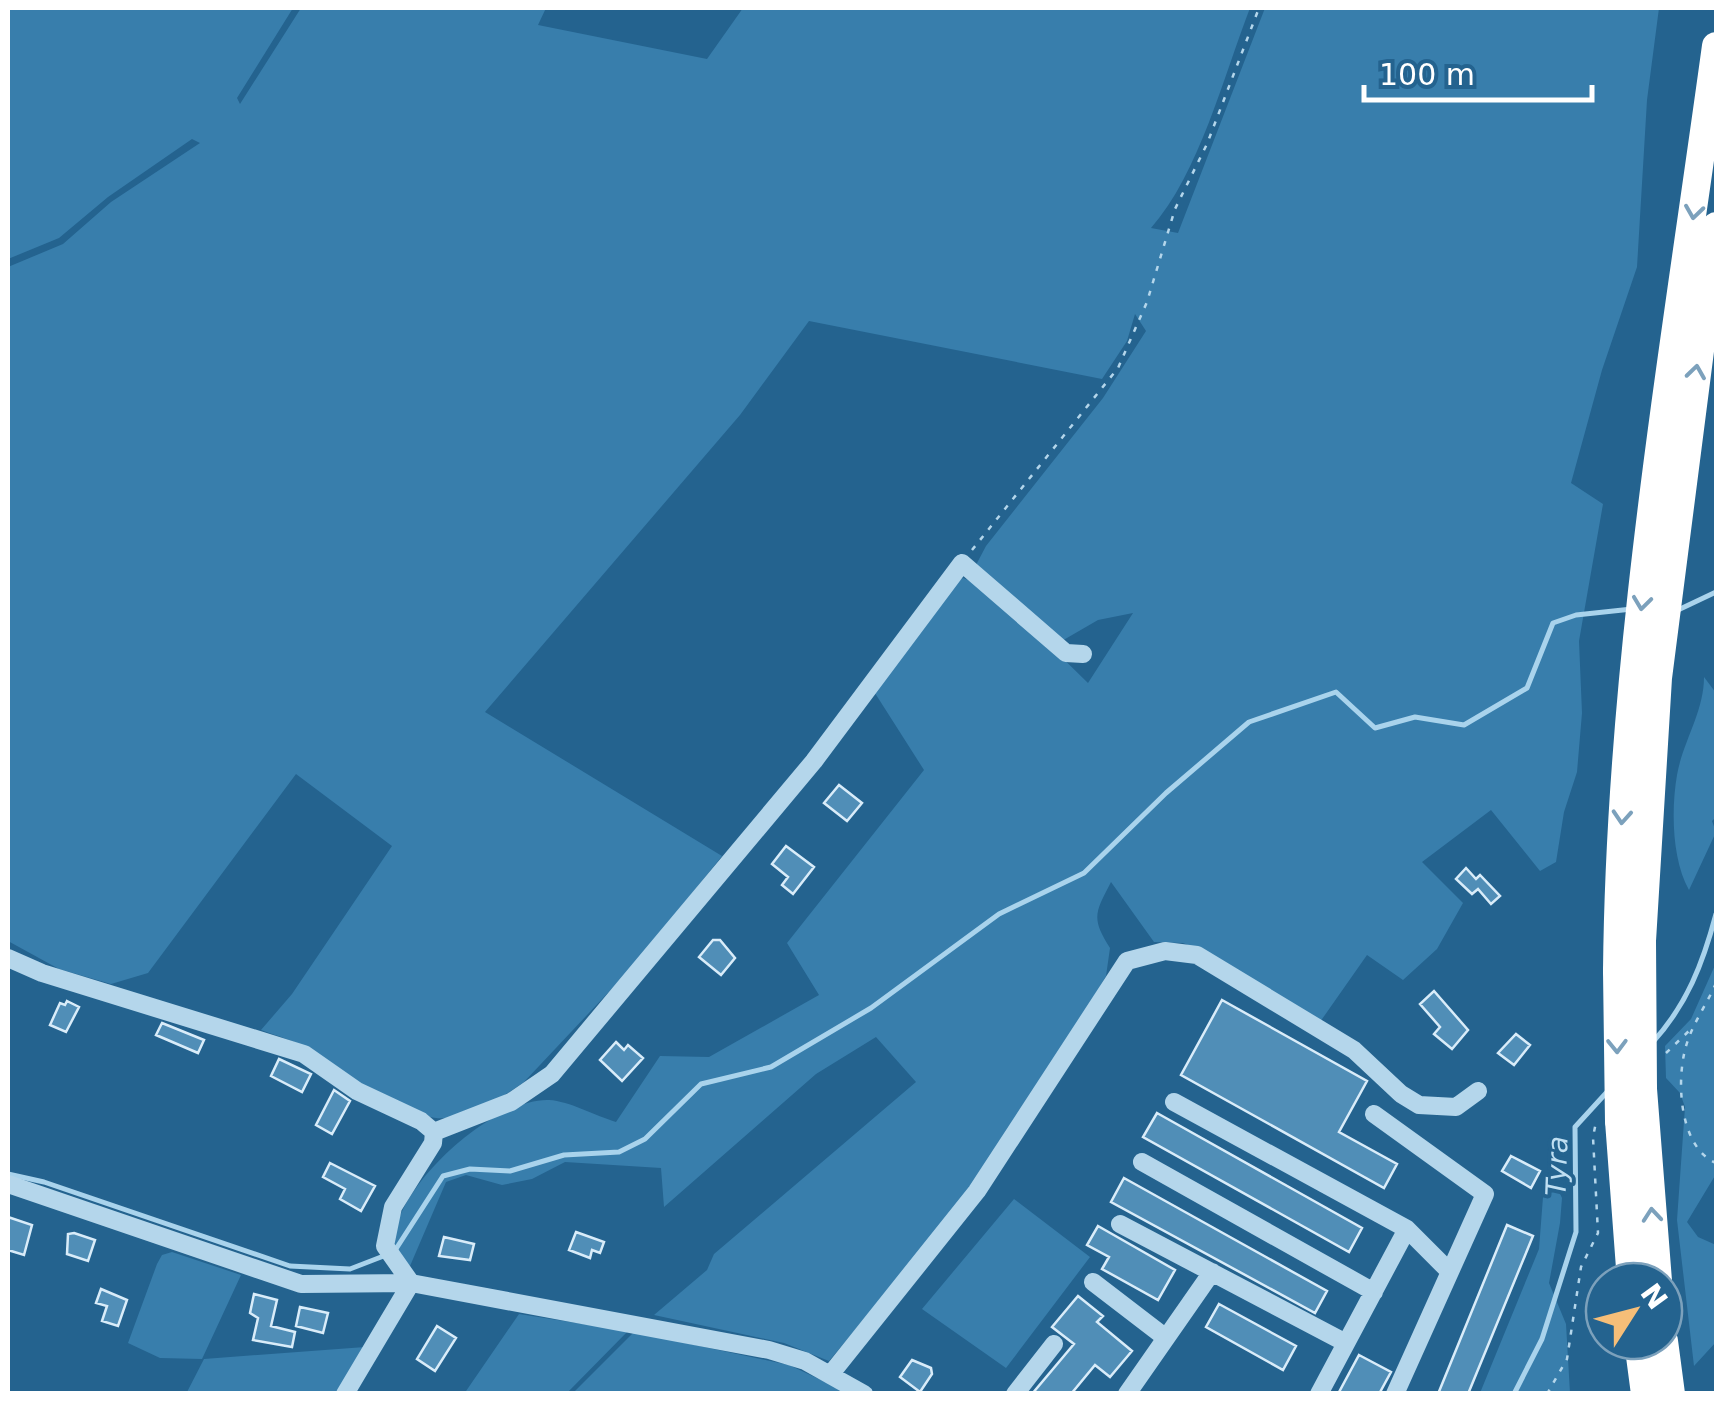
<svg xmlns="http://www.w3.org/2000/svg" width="1724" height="1401" viewBox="0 0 1724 1401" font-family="'DejaVu Sans',sans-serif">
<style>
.green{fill:#387eac}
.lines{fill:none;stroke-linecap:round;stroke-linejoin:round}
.stream{stroke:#a9d3ec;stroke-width:5}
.building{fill:#508eb7;stroke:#d9ecf9;stroke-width:2.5}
.path{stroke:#b4d6eb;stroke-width:2.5;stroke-dasharray:5 8;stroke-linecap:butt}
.minor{stroke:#b4d6eb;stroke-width:18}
.highway{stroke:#fff;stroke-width:28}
.highway-bridge{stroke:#fff;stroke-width:28}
.oneway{stroke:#7ca1bc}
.labels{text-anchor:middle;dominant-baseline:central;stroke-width:8;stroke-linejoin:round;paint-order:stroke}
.water-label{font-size:28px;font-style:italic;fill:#c0dff2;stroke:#24638f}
</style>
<rect width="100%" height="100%" fill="#24638f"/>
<path class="green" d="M8,8H293L237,98L240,104L301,8H546L538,25L707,59L743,8H1250C1224,75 1199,174 1151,228L1178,233L1265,8H1659L1647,100L1637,267L1602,370L1571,483L1603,504L1579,641L1582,713L1577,772L1564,812L1556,862L1540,871L1491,810L1422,862L1463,903L1437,949L1403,980L1367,955L1320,1022L1200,950L1183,943L1154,942L1111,882C1095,913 1091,918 1110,948L1106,976L1001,1155L829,1361L784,1343L654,1315L707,1270L714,1254L916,1082L876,1037L816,1074L664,1207L661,1168L565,1162L532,1179L502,1185L466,1175L446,1182L410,1266C403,1259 394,1251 394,1240C397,1185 493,1098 549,1100C569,1101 596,1116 616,1122L660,1056L709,1057L819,995L787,943L924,770L873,690L954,584L963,578L971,581L1043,639L1088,683L1133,613L1098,620L1060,642L976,565L986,546L1103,398L1146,331L1135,314L1127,341L1102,379L809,321L740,415L485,712L722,856L635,964L524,1082C505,1096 472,1115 448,1118C406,1123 346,1070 311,1050C296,1041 277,1036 261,1030L292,994L392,846L296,774L148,973L111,984L59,969L8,941V267L63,244L111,202L200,143L192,139L108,197L59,238L8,259Z
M1704,677L1716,693V817L1712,821L1716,832L1689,890C1672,860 1671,810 1677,775C1683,741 1704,712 1704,677Z
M1716,963V1174L1687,1222L1698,1237L1716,1245V1342L1694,1366L1677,1220L1685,1107L1680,1093L1666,1078L1665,1046L1691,1019Z
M1555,1183L1562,1198L1560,1223L1549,1283L1566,1324L1570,1393H1480L1539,1249L1544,1184Z
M1014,1199L1090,1257L1006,1368L922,1309Z
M172,1252L241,1275L202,1359L160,1358L128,1343L157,1264L162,1255Z
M519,1314L628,1331L567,1393L464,1394Z
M634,1332L789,1365L851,1394H572Z
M365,1347L337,1393L186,1394L204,1359Z"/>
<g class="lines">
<path class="stream" d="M1678,610L1716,592
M1652,1043C1687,1005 1703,963 1716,914
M8,1174L44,1182L290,1266L350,1269L394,1252L443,1176L470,1169L510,1171L564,1155L619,1152L645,1139L701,1084L771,1067L871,1008L999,914L1084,873L1166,793L1249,722L1336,692L1375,728L1415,717L1464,725L1527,688L1553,623L1576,615L1632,609
M1514,1394L1542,1339L1576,1232L1575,1127L1607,1092"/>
</g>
<path class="building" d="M839,785L862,803L847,821L824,803Z
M786,846L814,867L793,894L782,885L788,877L772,864Z
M1466,868L1476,879L1480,875L1500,896L1491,904L1478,889L1472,894L1456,879Z
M713,940H720L735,958L721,975L699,957Z
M1434,991L1468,1030L1452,1049L1434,1034L1440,1027L1420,1004Z
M1222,1000L1367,1081L1339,1132L1397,1164L1384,1188L1181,1075Z
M67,1001L79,1007L66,1032L50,1025L60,1003L65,1005Z
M162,1023L204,1040L198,1053L156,1035Z
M1516,1034L1530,1045L1514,1065L1498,1053Z
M616,1042L624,1050L628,1045L643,1058L622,1081L600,1060Z
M279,1059L311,1074L302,1092L271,1076Z
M334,1090L350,1101L332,1134L316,1125Z
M1157,1113L1362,1228L1349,1252L1143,1137Z
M1511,1156L1540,1171L1531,1188L1502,1171Z
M330,1163L375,1186L361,1211L340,1199L345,1189L323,1177Z
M1124,1178L1327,1291L1315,1313L1111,1202Z
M8,1217L32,1225L24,1255L8,1250Z
M1507,1225L1533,1236L1468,1394H1438Z
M1098,1226L1175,1270L1158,1300L1102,1269L1109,1257L1087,1245Z
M576,1232L604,1242L600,1253L592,1250L590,1258L569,1250Z
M74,1233L95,1240L88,1261L67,1254L68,1234Z
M444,1237L474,1244L470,1260L439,1256Z
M101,1289L127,1300L118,1326L102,1321L107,1306L96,1303Z
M254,1294L277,1300L271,1326L295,1332L292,1347L253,1340L258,1318L250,1313Z
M1078,1296L1103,1316L1097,1322L1132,1351L1110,1377L1095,1365L1071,1394H1032L1074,1344L1052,1327Z
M1219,1304L1296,1346L1283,1370L1206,1327Z
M300,1307L328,1313L323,1333L296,1326Z
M437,1326L456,1338L435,1371L417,1359Z
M1359,1355L1391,1372L1379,1394H1338Z
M912,1360L931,1368L932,1374L920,1392L900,1377Z"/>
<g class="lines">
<path class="path" d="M972,550L1118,368L1147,302L1175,209L1207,144L1259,8
M1716,983C1708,1002 1695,1020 1688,1040C1675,1075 1678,1147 1716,1163
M1666,1053L1692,1028
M1547,1394L1567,1359L1581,1267L1598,1233L1593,1137L1596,1122"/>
<path class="minor" d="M8,958L42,973L304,1054L357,1091L421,1121L434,1132L433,1143L393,1207L385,1246L411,1283
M1174,1102L1407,1229L1450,1272
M1374,1114L1485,1194L1395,1394
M434,1132L511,1102L552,1074L814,761L962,563L1066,653L1083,654
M1142,1162L1374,1292
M8,1184L301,1284L411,1283L769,1350L805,1361L864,1394
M1120,1224L1346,1343
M1093,1282L1166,1338
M830,1375L977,1191L1127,961L1165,951L1197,955L1354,1050L1401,1094L1419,1105L1456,1107L1478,1091
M345,1394L411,1283
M1015,1394L1054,1344
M1127,1394L1212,1272
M1319,1394L1407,1229"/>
<path class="highway" d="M1642,941L1658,678L1716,226
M1617,971C1620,661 1674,353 1716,46
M1643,1089L1658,1281
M1619,1121L1631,1281
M1638,1341L1645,1394
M1664,1341L1671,1394"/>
<path class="highway-bridge" d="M1642,941L1643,1089
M1617,971L1619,1121"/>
</g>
<defs><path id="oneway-chevron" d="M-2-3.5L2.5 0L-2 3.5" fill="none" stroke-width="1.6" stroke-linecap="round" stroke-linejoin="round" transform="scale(2.5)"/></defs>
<g class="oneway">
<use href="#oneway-chevron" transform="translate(1694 212) rotate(98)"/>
<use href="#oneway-chevron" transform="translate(1696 372) rotate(-82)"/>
<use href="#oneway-chevron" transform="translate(1642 603) rotate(97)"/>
<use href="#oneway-chevron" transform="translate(1622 817) rotate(94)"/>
<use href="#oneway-chevron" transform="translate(1617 1046) rotate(89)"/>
<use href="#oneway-chevron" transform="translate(1652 1215) rotate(-95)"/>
</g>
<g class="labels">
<g class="water-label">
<text transform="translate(1557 1166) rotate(-88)">Tyra</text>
</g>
</g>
<rect width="1724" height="1401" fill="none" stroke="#ffffff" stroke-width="20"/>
<g transform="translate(1634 1311) rotate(54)"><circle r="48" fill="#24638f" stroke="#7ca1bc" stroke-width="2.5"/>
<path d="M0-8L18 38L0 25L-18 38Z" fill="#f6be78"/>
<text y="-15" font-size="28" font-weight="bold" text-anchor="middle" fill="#ffffff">N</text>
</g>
<path d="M1364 85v15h228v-15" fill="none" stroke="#ffffff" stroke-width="5"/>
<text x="1379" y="85" font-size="30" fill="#ffffff" stroke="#24638f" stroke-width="8" paint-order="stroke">100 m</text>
</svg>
